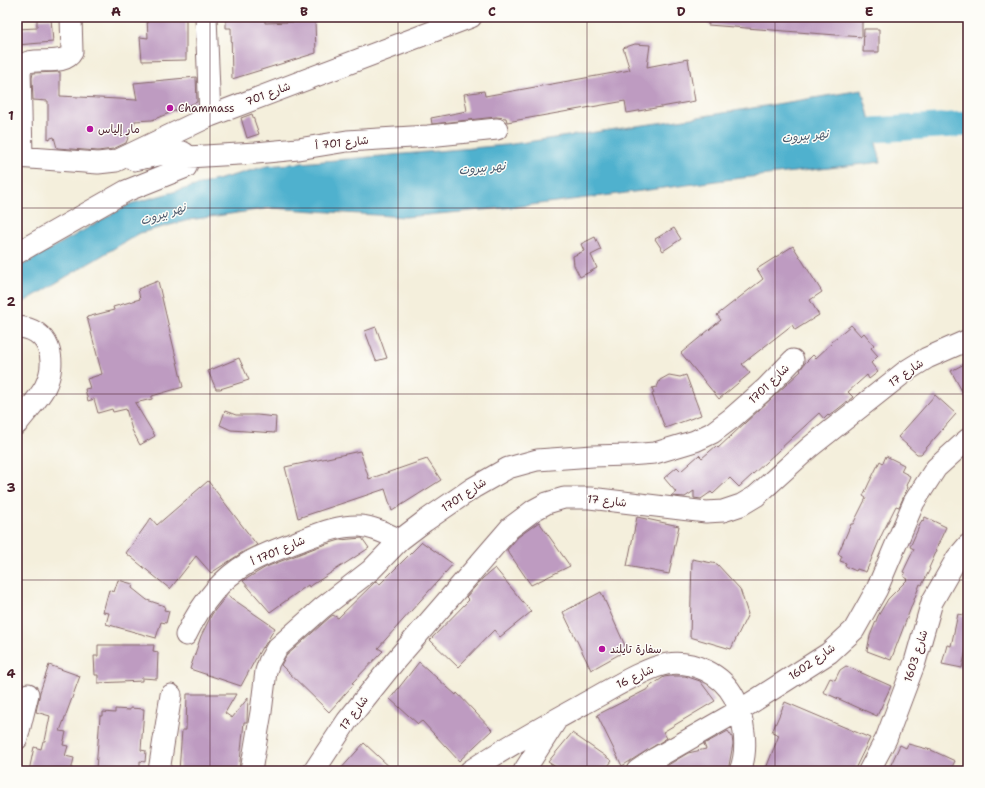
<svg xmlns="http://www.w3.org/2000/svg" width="985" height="788" viewBox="0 0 985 788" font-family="'Shantell Sans','Playpen Sans Arabic',sans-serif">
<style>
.water{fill:#4fb1ce;stroke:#4c687c}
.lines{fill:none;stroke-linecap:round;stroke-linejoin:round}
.river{stroke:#4fb1ce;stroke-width:25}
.building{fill:#be9bc1}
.minor-casing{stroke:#866869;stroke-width:23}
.minor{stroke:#fff;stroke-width:21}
.grid{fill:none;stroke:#4a1f2b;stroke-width:1;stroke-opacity:0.55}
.poi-dot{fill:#b5179e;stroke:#fdfcf7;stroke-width:1.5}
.labels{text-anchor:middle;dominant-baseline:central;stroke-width:3;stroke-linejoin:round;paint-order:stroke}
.street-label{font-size:11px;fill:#4a1f2b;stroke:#fdfcf7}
.poi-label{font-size:11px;fill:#4a1f2b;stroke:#fdfcf7;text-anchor:start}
.water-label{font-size:12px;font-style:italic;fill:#4c596c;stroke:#fdfcf7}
.neatline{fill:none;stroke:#4a1f2b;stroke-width:1.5}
.grid-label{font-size:13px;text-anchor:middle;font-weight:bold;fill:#4a1f2b}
</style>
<rect width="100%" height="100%" fill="#fdfcf7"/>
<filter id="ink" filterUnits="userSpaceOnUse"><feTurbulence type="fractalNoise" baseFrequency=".025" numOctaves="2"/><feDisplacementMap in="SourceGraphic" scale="8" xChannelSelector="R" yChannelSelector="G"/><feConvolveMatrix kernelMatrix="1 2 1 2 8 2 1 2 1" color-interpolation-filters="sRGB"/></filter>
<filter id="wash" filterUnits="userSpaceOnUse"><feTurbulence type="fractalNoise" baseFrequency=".012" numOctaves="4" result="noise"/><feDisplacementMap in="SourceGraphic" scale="16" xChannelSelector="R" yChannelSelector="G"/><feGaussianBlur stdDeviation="0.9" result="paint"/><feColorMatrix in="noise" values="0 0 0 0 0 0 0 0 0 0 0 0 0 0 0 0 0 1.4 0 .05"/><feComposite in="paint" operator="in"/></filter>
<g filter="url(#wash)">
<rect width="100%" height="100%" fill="#f4efdc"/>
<path class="water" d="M862,90L881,162L724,180L611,195L515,207L405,217L271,208L189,220L140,233L17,306V268L130,204L267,166L506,145L692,118Z"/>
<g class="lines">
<path class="river" d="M839,133L874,130L968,124"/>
</g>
<g id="blocks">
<path class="building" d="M147,17H186V60L142,61L140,37L148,38Z
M226,17H265V23L315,21L316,53L232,79L231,28H226Z
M709,17H862V37L708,25Z
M51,18L53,42L17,45V29L37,28V19Z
M864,29H879V52H863Z
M635,44L650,45L647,67L688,59L695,101L627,113L625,101L507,122L506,118L496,117L432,124L431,118L467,111L464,94L484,91L485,96L630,70L623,48Z
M60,72V96L137,100L134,83L196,77L197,102L152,120L135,121L126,143L113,149L98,151L57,148L54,137L48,139V101L33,100L32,78L33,73Z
M252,114L259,134L247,138L241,118Z
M674,228L681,239L663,251L655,239Z
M595,237L601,250L591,255L597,268L580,277L574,265L573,256L584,251L581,244Z
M793,246L822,292L810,300L819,315L795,330L792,325L742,364L750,373L719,399L681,353L721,320L717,315L763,279L757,269Z
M158,281L183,387L152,396V399L135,403L155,436L140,445L132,430L126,409L113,412L112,409L98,413L94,399L88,401L85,389L90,388L87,379L102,374L87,317L114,310L113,307L140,299L138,289Z
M851,325L861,336L864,333L874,345L871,348L878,356L871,363L878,372L869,379L867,375L848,392L853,397L829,416L828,415L824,419L819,413L739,487L730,478L713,494L711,492L701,499L694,498V491L685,497L671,496L676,492L664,478L677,467L681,471L699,455L702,458L716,446L718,448L801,371L800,370L805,363L813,355L816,358L832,343L831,342Z
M376,327L387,358L376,361L365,331Z
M239,358L249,380L220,389H216L208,371Z
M968,362V402L951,371Z
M669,375L680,377L686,375L701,415L665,428L652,394L654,393L652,388L657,387L660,380Z
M935,395L956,414L921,454H917L898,437Z
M225,411L236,415H257L276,417L275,433L231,430L220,425Z
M360,451L369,479L427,459L441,480L392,511L385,489L298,518L285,467Z
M886,456L904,465L901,471L910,476L906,486L908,487L899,507L896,506L882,534L866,572L857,569L856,571L845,566L846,563L840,561L842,556L838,554L851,524H853L866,498L863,496L869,483L880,461L883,463Z
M208,481L257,545L243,552L211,573L196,556L170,589L126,553L151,518L157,525Z
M637,517L679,526L669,574L627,566Z
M925,517L946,527L936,549L937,550L929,568L930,569L922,585L920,584L891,660L867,651L870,636L878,616L888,599L908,579L904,577L905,573L903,572L914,549L910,547L922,520L923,521Z
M539,522L570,566L531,585L507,550L518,537Z
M362,538L369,548L309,587L308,585L270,612L243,581L266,567L320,546L340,540Z
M422,542L453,564L378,648L383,651L352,683L354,684L329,712L281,665L286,656L330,617L333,615L338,618L375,582L376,581L380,584Z
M692,559L717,564L740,589L748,614L731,649L690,637Z
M495,568L531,612L500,637L494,630L458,667L430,640L469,600L466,597L483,578Z
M118,580L133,584L132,588L147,600L165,606L164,610L169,611L166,623L161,622L156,638L106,624L109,613L103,612L109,590L114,592Z
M601,592L627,650L591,670L563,612Z
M227,595L275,628L263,648L262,647L241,686L190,669L201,636L212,614Z
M958,614L968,616V641L962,668L942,664L947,645L951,646Z
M98,645H154L153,651L158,652L157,679L142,678V681L98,683V675H95L94,656H98Z
M419,662L456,695L457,693L492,730L459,761L422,721L418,724L390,699Z
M49,665L80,676L60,731L66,732L63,745L68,746L65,756L74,758L71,771H29L34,747L41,749L43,741H45L50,716L36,712L40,692Z
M846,666L891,686L877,716L823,692L830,678L835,680L840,670Z
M671,676H685L700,681L715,701L663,732L667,738L622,766L597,715L650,688L649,687L664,677Z
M187,694H236L225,713L232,718L248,698L247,720V722H244L239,771H179L182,730H186Z
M785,702L870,738L854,771H765L779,735L772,732Z
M130,708L144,709L141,750L146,751L145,762L140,761V771H100V770L96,769L100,716H103V712L115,713V709L130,710Z
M728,731L732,737L733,744L728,771H658L688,753L706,749L704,744Z
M572,733L612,761L604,771H562L548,762Z
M364,743L394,771H339Z
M908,744L931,750L955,761L950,771H888L900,745L906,748Z"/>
</g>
</g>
<g filter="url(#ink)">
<use href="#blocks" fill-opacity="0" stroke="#866869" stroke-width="1"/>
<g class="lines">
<defs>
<path id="minor" d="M206,17L210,116
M22,156L20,68C28,53 63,69 72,52L71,17
M17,157L98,163L116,161L210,116L471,17
M188,157L256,153L298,149L347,141L428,136L497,129
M17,253L126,191L186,167L188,160C187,154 185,152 179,151L134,160
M17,327C50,328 58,361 45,387C38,400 26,412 17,424
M186,635C200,606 220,579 248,563C265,553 284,547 302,540C320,533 339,525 360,526C374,527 387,534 400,540
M17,739L28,694
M159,771L171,695
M251,771L261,712L266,671L269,662L277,648L322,608L371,570L400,540L425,521L473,488L508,468L537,460L593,456L628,455L655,453L695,441L712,433L732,418L765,389L793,360
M314,771L347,721L395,661L510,528L534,510L547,503L564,498H590L706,512L723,511L741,505L756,496L810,447L906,371L927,358L968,340
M470,771C512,743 555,720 598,696C616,686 648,667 667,664C693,660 722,674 734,697C744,718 749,749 740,771
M524,771L557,719
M637,771L656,758L740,710L829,653L854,630L877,589L914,502L936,468L968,439
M869,771L886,739L915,662L932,602L957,558L968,545"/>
</defs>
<use href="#minor" class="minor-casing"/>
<use href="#minor" class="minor"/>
</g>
</g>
<path class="grid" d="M210,17V771M398,17V771M587,17V771M775,17V771M17,208H968M17,394H968M17,580H968"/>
<g class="poi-dot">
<circle cx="170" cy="108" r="4"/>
<circle cx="90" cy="129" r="4"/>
<circle cx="602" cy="649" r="4"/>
</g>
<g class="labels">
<g class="street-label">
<text transform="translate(268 94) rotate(-21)">شارع 701</text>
<text transform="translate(342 143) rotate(-6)">شارع 701 أ</text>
<text transform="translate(906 373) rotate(-35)">شارع 17</text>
<text transform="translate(769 384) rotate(-44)">شارع 1701</text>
<text transform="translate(464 495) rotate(-34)">شارع 1701</text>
<text transform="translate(607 501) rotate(6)">شارع 17</text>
<text transform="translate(278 551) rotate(-23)">شارع 1701 أ</text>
<text transform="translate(916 656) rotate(-72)">شارع 1603</text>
<text transform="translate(812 662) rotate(-35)">شارع 1602</text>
<text transform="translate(635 677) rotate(-25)">شارع 16</text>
<text transform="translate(354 713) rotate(-53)">شارع 17</text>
</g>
<g class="poi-label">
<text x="178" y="108">Chammass</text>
<text x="98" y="129">مار إلياس</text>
<text x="610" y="649">سفارة تايلند</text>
</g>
<g class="water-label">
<text transform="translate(805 136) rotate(-6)">نهر بيروت</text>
<text transform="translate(482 168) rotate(-6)">نهر بيروت</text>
<text transform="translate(163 214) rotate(-18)">نهر بيروت</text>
</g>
</g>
<rect width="985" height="788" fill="none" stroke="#fdfcf7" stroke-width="44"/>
<rect x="22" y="22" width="941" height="744" class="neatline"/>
<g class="grid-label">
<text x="116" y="16">A</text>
<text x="304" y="16">B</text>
<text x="492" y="16">C</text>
<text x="681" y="16">D</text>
<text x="869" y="16">E</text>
<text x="11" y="120">1</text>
<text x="11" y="306">2</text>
<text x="11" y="492">3</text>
<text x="11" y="678">4</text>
</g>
</svg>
